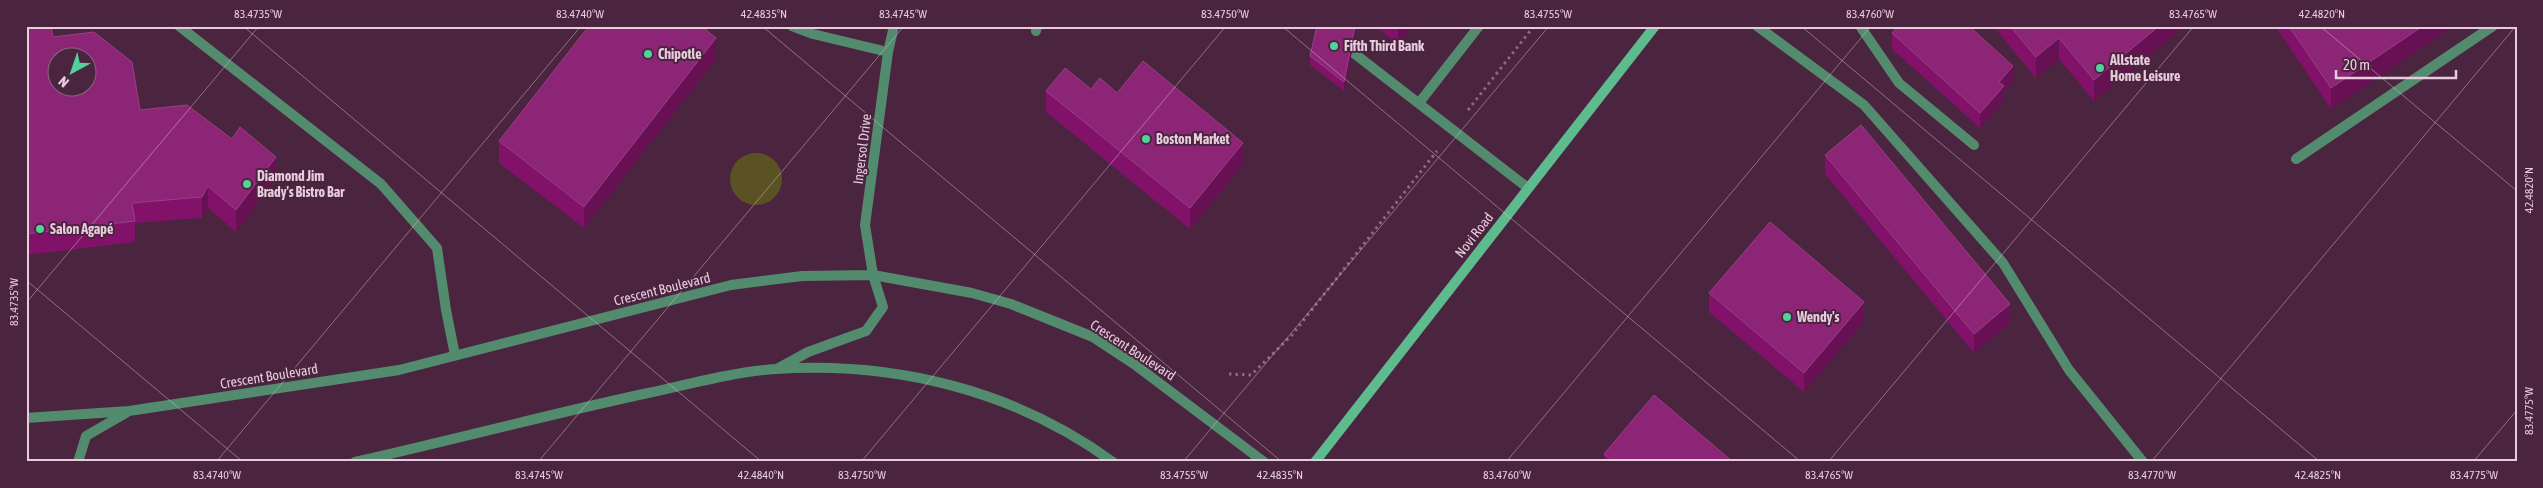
<svg xmlns="http://www.w3.org/2000/svg" width="2543" height="488" viewBox="0 0 2543 488" font-family="'Asap Condensed',sans-serif">
<style>
.water{fill:#5a5223}
.lines{fill:none;stroke-linecap:round;stroke-linejoin:round}
.path{stroke:#8c6b81;stroke-width:3;stroke-dasharray:2.5 4;stroke-linecap:butt}
.service{stroke:#528b6d;stroke-width:10}
.tertiary{stroke:#528b6d;stroke-width:10}
.secondary{stroke:#5dbb8d;stroke-width:10}
.wall{fill:#811169}
.shaded-wall{fill:#671053}
.building{fill:#8c2575;stroke:#9a3f85;fill-rule:evenodd}
.ticks{fill:none;stroke:#e6ccdc;stroke-width:1;stroke-opacity:0.45}
.poi-dot{fill:#50d398;stroke:#4b243f;stroke-width:2}
.labels{text-anchor:middle;dominant-baseline:central;stroke-width:4;stroke-linejoin:round;paint-order:stroke}
.poi-label{font-size:14px;font-weight:bold;fill:#e6ccdc;stroke:#4b243f;text-anchor:start}
.street-label{font-size:14px;fill:#e6ccdc;stroke:#4b243f}
.neatline{fill:none;stroke:#e6ccdc;stroke-width:2}
.ticks-label{font-size:12px;text-anchor:middle;fill:#e6ccdc}
</style>
<rect width="100%" height="100%" fill="#4b243f"/>
<path class="water" d="M730 179a26 26 0 1 1 52 0a26 26 0 1 1-52 0Z"/>
<g class="lines">
<path class="path" d="M1468,110L1534,26
M1229,374L1251,375L1292,335L1437,151"/>
<path class="service" d="M179,26L381,184L437,248L446,310L455,355
M792,26L813,34L888,52
M1757,26L1864,105L2003,263L2069,370L2143,462
M1860,26L1899,83L1974,145
M1036,31L1037,26
M1342,44L1528,188
M1419,103L1479,26
M2296,159L2493,26"/>
<path class="tertiary" d="M777,369L808,352L866,331L883,307L873,275L865,225L888,52L894,26
M26,418L129,411L399,370L731,285L802,276L873,275L972,293L1011,304L1093,337L1134,364L1264,462
M78,462L86,436L126,413
M355,462C453,440 550,414 648,393C690,384 733,372 776,369C896,361 1016,391 1113,462"/>
<path class="secondary" d="M1315,462L1655,26"/>
</g>
<path class="wall" d="M26,26L53,37L140,110L276,178L236,232L208,208L202,218L135,223V242L26,255Z
M1357,26L1344,91L1310,65V56Z
M1375,26H1413L1398,45Z
M1993,26H2184V27L2094,101L2059,59L2036,78Z
M2275,26H2454L2331,109Z
M1892,33L2013,81L2004,91V101L1980,128L1892,49Z
M716,59L584,228L499,163V141Z
M1091,89L1117,93L1243,164L1190,229L1046,112V91Z
M1825,155L2010,323L1974,353L1825,174Z
M1709,293L1864,321L1804,392L1709,312Z
M1604,454L1733,462H1604Z"/>
<path class="shaded-wall" d="M1355,26H1357L1344,91V82Z
M1398,26H1413L1398,45Z
M2159,26H2184V27L2094,101V80Z
M2423,26H2454L2331,109V88Z
M716,38V59L584,228V207Z
M2059,38V59L2036,78V57Z
M2013,66V81L2004,91V101L1980,128V113L1999,82Z
M1243,143V164L1190,229V208Z
M276,157V178L236,232V210Z
M208,186V208L202,218V197Z
M1864,302V321L1804,392V373Z
M2010,304V323L1974,353V334Z"/>
<path class="building" d="M26,26H51L53,37L94,32L132,62L140,110L187,105L232,139L240,127L276,157L236,210L208,186L202,197L132,203L135,221L26,234ZM58,58H88V88H58Z
M589,26H701L716,38L584,207L499,141Z
M1317,26H1355L1344,82L1310,56Z
M1898,26H1969L2013,66L1999,82L2004,86L1980,113L1892,33Z
M2010,26H2159L2094,80L2059,38L2036,57Z
M2289,26H2423L2331,88Z
M1143,61L1243,143L1190,208L1046,91L1065,68L1091,89L1100,78L1117,93Z
M1861,125L2010,304L1974,334L1825,155Z
M1770,222L1864,302L1804,373L1709,293Z
M1654,395L1733,462H1614L1604,454Z"/>
<path class="ticks" d="M243,26L762,462M762,26L1282,462M1282,26L1801,462M1801,26L2320,462M2320,26L2517,191M26,280L243,462M26,303L259,26M216,462L581,26M538,462L904,26M861,462L1226,26M1183,462L1549,26M1506,462L1871,26M1828,462L2194,26M2151,462L2516,26M2473,462L2517,410"/>
<g class="poi-dot">
<circle cx="1334" cy="46" r="5"/>
<circle cx="648" cy="54" r="5"/>
<circle cx="2100" cy="68" r="5"/>
<circle cx="1146" cy="139" r="5"/>
<circle cx="247" cy="184" r="5"/>
<circle cx="40" cy="229" r="5"/>
<circle cx="1787" cy="317" r="5"/>
</g>
<g class="labels">
<g class="poi-label">
<text x="1344" y="46">Fifth Third Bank</text>
<text x="658" y="54">Chipotle</text>
<text x="2110" y="60">Allstate<tspan x="2110" dy="16">Home Leisure</tspan></text>
<text x="1156" y="139">Boston Market</text>
<text x="257" y="176">Diamond Jim<tspan x="257" dy="16">Brady's Bistro Bar</tspan></text>
<text x="50" y="229">Salon Agapé</text>
<text x="1797" y="317">Wendy's</text>
</g>
<g class="street-label">
<text transform="translate(862 149) rotate(-83)">Ingersol Drive</text>
<text transform="translate(1474 235) rotate(-52)">Novi Road</text>
<text transform="translate(662 289) rotate(-14)">Crescent Boulevard</text>
<text transform="translate(1133 350) rotate(33)">Crescent Boulevard</text>
<text transform="translate(269 376) rotate(-9)">Crescent Boulevard</text>
</g>
</g>
<rect width="2543" height="488" fill="none" stroke="#4b243f" stroke-width="55"/>
<g transform="translate(72 72) rotate(220)"><circle r="24" fill="#4b243f" stroke="#89677e"/>
<path d="M0-4L9 19L0 12L-9 19Z" fill="#50d398"/>
<text y="-8" font-size="14" font-weight="bold" text-anchor="middle" fill="#e6ccdc">N</text>
</g>
<path d="M2336 70v8h120v-8" fill="none" stroke="#e6ccdc" stroke-width="2.5"/>
<text x="2343" y="70" font-size="15" fill="#e6ccdc" stroke="#4b243f" stroke-width="4" paint-order="stroke">20 m</text>
<rect x="28" y="28" width="2488" height="432" class="neatline"/>
<g class="ticks-label">
<text x="258" y="18">83.4735°W</text>
<text x="580" y="18">83.4740°W</text>
<text x="764" y="18">42.4835°N</text>
<text x="903" y="18">83.4745°W</text>
<text x="1225" y="18">83.4750°W</text>
<text x="1548" y="18">83.4755°W</text>
<text x="1870" y="18">83.4760°W</text>
<text x="2193" y="18">83.4765°W</text>
<text x="2322" y="18">42.4820°N</text>
<text transform="translate(2529 190) rotate(-90)" y="4">42.4820°N</text>
<text transform="translate(14 302) rotate(-90)" y="4">83.4735°W</text>
<text transform="translate(2529 411) rotate(-90)" y="4">83.4775°W</text>
<text x="217" y="479">83.4740°W</text>
<text x="539" y="479">83.4745°W</text>
<text x="761" y="479">42.4840°N</text>
<text x="862" y="479">83.4750°W</text>
<text x="1184" y="479">83.4755°W</text>
<text x="1280" y="479">42.4835°N</text>
<text x="1507" y="479">83.4760°W</text>
<text x="1829" y="479">83.4765°W</text>
<text x="2152" y="479">83.4770°W</text>
<text x="2318" y="479">42.4825°N</text>
<text x="2474" y="479">83.4775°W</text>
</g>
</svg>
